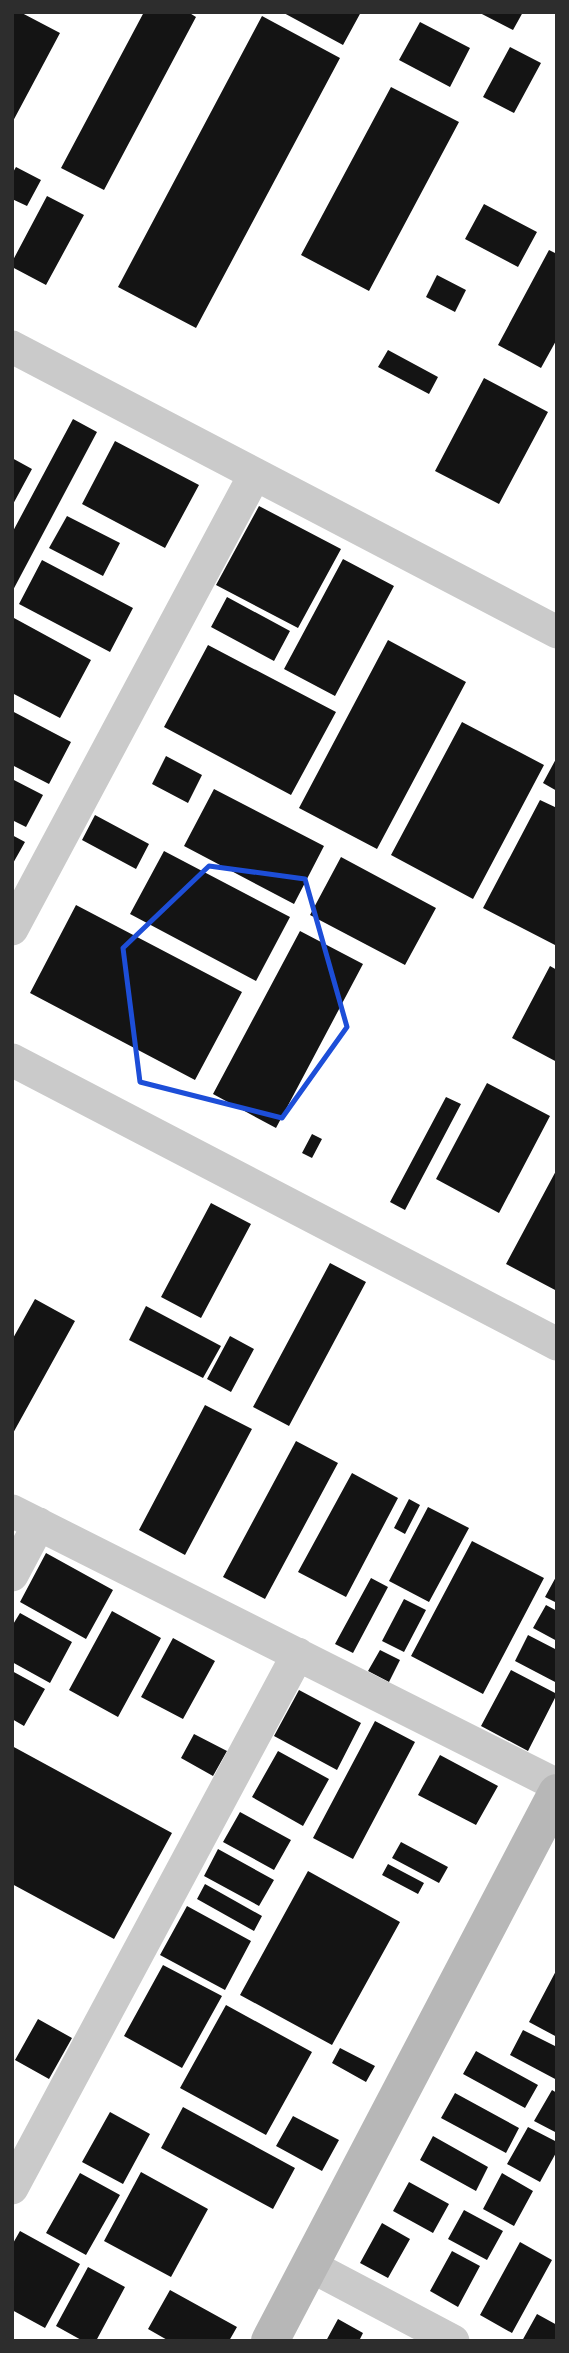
<svg xmlns="http://www.w3.org/2000/svg" width="569" height="2353" viewBox="0 0 569 2353" font-family="Helvetica,sans-serif">
<style>
.building{fill:#141414}
.lines{fill:none;stroke-linecap:round;stroke-linejoin:round}
.street{stroke:#cacaca;stroke-width:33}
.secondary{stroke:#b7b7b7;stroke-width:38}
.marked{fill:none;stroke:#1d4ed8;stroke-width:5;stroke-linejoin:round}
</style>
<rect width="100%" height="100%" fill="#fff"/>
<path class="building" d="M12,12H20L60,33L12,123Z
M144,12H188L196,17L104,190L61,168Z
M282,12H361L343,45Z
M478,12H523L513,30Z
M262,16L340,58L196,328L118,287Z
M420,22L470,48L450,87L399,60Z
M510,47L541,63L514,113L483,97Z
M391,87L459,122L369,291L301,255Z
M16,167L41,180L27,206L12,199V174Z
M47,196L84,215L46,285L12,267V262Z
M484,204L537,232L518,267L465,239Z
M549,250L557,254V339L541,368L498,345Z
M437,275L466,290L455,312L426,297Z
M388,350L438,377L429,394L378,367Z
M484,378L548,412L499,504L435,471Z
M73,419L97,432L12,592V533Z
M115,441L199,485L165,548L82,504Z
M12,458L32,469L12,506Z
M259,506L341,549L298,628L216,585Z
M67,516L120,543L103,576L49,548Z
M343,559L394,586L335,696L284,669Z
M42,560L133,608L110,652L19,604Z
M227,597L290,631L274,661L211,627Z
M14,618L91,660L60,718L12,693Z
M388,640L466,682L377,849L299,808Z
M208,645L336,712L291,795L164,727Z
M12,711L71,742L49,784L12,765Z
M462,722L544,765L473,899L391,855Z
M166,756L202,775L188,803L152,784Z
M557,757V791L543,783Z
M12,779L43,795L26,827L12,820Z
M214,789L324,846L294,904L184,846Z
M540,800L557,808L555,945L483,908Z
M95,815L149,844L136,869L82,840Z
M12,835L25,842L12,865Z
M164,851L290,917L256,981L130,914Z
M341,857L436,908L405,965L310,915Z
M76,905L242,992L195,1080L30,993Z
M300,931L363,964L276,1128L213,1094Z
M550,966L557,970V1062L512,1038Z
M487,1083L550,1116L499,1213L436,1179Z
M446,1097L461,1104L405,1210L390,1202Z
M312,1134L322,1139L312,1158L302,1153Z
M557,1169V1291L506,1264Z
M211,1203L251,1224L201,1318L161,1297Z
M330,1263L366,1282L289,1426L253,1407Z
M35,1299L75,1321L12,1435V1340Z
M146,1306L221,1346L203,1378L129,1340Z
M230,1336L254,1349L231,1392L207,1379Z
M205,1405L252,1429L185,1555L139,1530Z
M296,1441L338,1463L265,1599L223,1577Z
M352,1473L398,1498L346,1597L298,1572Z
M409,1499L420,1505L405,1534L394,1528Z
M428,1507L469,1528L429,1602L389,1581Z
M472,1541L544,1578L483,1694L411,1656Z
M46,1553L113,1590L86,1639L20,1602Z
M557,1575V1603L545,1597Z
M371,1578L388,1587L353,1653L335,1644Z
M404,1599L426,1610L404,1652L382,1641Z
M546,1605L557,1611V1641L533,1628Z
M112,1611L161,1638L118,1717L69,1690Z
M20,1613L72,1642L50,1683L12,1662V1626Z
M528,1635L557,1650V1683L515,1661Z
M173,1638L215,1661L183,1719L141,1697Z
M380,1650L400,1660L389,1682L368,1671Z
M511,1670L557,1694L528,1751L481,1726Z
M12,1671L45,1689L24,1726L12,1719Z
M299,1690L361,1723L337,1770L274,1736Z
M375,1721L415,1742L353,1859L313,1838Z
M194,1734L227,1751L213,1776L181,1758Z
M12,1746L172,1833L114,1939L12,1884Z
M278,1751L329,1779L303,1826L252,1797Z
M440,1755L498,1786L476,1825L418,1795Z
M240,1812L291,1840L274,1870L223,1842Z
M401,1842L448,1867L439,1883L392,1858Z
M218,1849L274,1880L259,1906L204,1876Z
M388,1864L424,1883L418,1894L382,1875Z
M308,1871L400,1922L332,2045L240,1995Z
M205,1884L262,1916L254,1931L197,1899Z
M187,1906L251,1941L225,1990L160,1955Z
M163,1965L222,1996L182,2068L124,2036Z
M557,1969V2037L529,2022Z
M226,2005L312,2052L266,2135L180,2088Z
M38,2019L72,2038L49,2079L15,2060Z
M523,2030L557,2047V2080L510,2055Z
M340,2048L375,2066L366,2082L332,2063Z
M476,2051L538,2085L525,2108L463,2074Z
M552,2090L557,2093V2133L534,2121Z
M455,2093L519,2128L506,2153L441,2118Z
M183,2107L295,2168L273,2209L161,2148Z
M110,2112L150,2134L123,2184L82,2162Z
M293,2116L339,2140L322,2171L276,2146Z
M528,2127L557,2142V2151L540,2182L507,2164Z
M433,2136L488,2167L476,2191L420,2160Z
M141,2172L208,2209L171,2277L104,2241Z
M80,2173L120,2195L86,2255L46,2233Z
M502,2173L533,2191L514,2226L483,2209Z
M409,2182L449,2204L433,2233L393,2211Z
M464,2210L503,2231L487,2260L448,2239Z
M382,2223L410,2239L388,2278L360,2263Z
M20,2231L80,2264L45,2328L12,2310V2245Z
M520,2242L552,2260L512,2333L480,2315Z
M452,2251L480,2266L458,2307L430,2291Z
M88,2267L125,2287L96,2341H83L56,2326Z
M170,2290L237,2327L229,2341H169L148,2329Z
M537,2314L557,2325V2341H522Z
M338,2319L363,2333L359,2341H326Z"/>
<g class="lines">
<path class="street" d="M12,347L557,632
M12,929L255,474
M12,1060L557,1344
M12,1511L557,1785
M12,1575L39,1524
M12,2188L298,1654
M309,2265L453,2341"/>
<path class="secondary" d="M270,2341L557,1793"/>
</g>
<path class="marked" d="M209,866L305,879L347,1027L282,1118L140,1082L123,948Z"/>
<rect width="569" height="2353" fill="none" stroke="#2d2d2d" stroke-width="28"/>
</svg>
